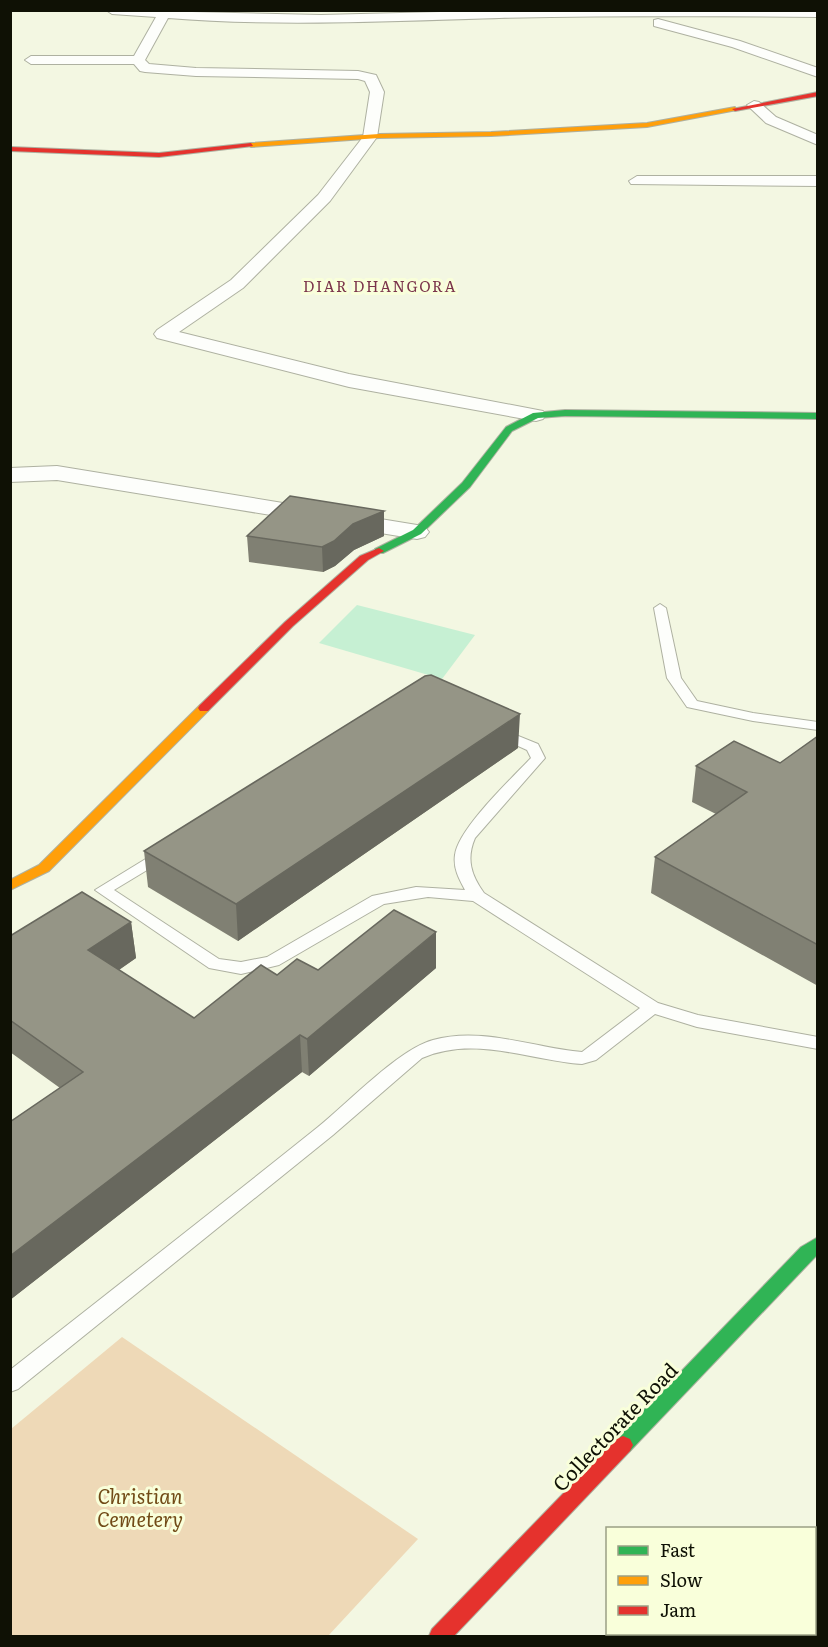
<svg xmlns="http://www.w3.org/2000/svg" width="828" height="1647" viewBox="0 0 828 1647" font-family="Literata,serif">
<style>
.green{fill:#eed9b7}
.water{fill:#c6f0d3}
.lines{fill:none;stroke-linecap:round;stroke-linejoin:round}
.lane-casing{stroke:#aeb1a1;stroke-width:2}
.street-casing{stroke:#aeb1a1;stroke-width:2}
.fast-casing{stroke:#aeb1a1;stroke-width:2}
.slow-casing{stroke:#aeb1a1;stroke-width:2}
.jam-casing{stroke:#aeb1a1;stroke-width:2}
.lane{fill:#fdfefb;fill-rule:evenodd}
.street{fill:#fdfefb;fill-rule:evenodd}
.fast{fill:#30b455;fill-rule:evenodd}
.slow{fill:#ff9f0a;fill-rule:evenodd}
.jam{fill:#e5322d;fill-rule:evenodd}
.wall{fill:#808073}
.shaded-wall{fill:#68685e}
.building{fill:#959586;stroke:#68685e;stroke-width:1.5}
.labels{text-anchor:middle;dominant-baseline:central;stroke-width:6;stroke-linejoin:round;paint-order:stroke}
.far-neighbourhood-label{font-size:15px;letter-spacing:1.5px;fill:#7a344b;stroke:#f9ffda}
.near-street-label{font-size:20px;fill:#0f1105;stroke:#f9ffda}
.near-park-label{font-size:20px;font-style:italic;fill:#714a16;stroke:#f9ffda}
</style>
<rect width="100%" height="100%" fill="#f3f7e2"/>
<path class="green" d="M122,1337L418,1539L328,1636H11V1429Z"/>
<path class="water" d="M357,605L475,635L442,679L319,643Z"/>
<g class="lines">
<defs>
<path id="lane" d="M660,604L666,608L681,678L697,701L753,713L818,722V730L753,721L687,707L667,678L654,608Z
M501,729L538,744L545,758L475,838C466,859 471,875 484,893L658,1003L698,1015L818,1037V1049L697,1027L655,1014L596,1060L582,1064C528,1060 474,1035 422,1058L333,1135L18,1389L10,1392V1370C113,1289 216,1209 318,1127C348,1103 399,1049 433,1040C482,1026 533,1048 582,1052L640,1008L473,901L428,897L384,904L279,965L241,974L209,968L95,890L157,852H167L170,855L167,858L114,890L219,959L241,962L267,957L372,896L416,887L465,890C459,879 453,868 455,855C458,829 511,779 531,758L527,750L496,736L494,733L496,730Z"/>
<path id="street" d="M106,10L321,15L523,10H818V17C711,16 605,16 499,18C389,21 278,27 168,18L145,60L149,64L196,68L358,71L376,75L384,92L377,137L330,201L243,288L179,332L349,374L543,411L546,415L543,419L536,421L349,387L157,338L154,334L157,330L231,280L318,195L363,137L370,92L365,81L358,79L196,76L145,72L140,71L134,64H31L25,60L31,56H134L156,17L112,14Z
M658,19L740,41L818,68V77L732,47L654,26V20Z
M754,101L759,102L776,117L818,135V145L766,123L747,105Z
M637,176H818V186L631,184L629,181Z
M57,466L417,525L425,527L429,532L425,537L417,539L57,480L10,482V468Z"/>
<path id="fast" d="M565,410L818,413V419L565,416L538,418L512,431L470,487L421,534L383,553H375V549L413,530L462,483L506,427L533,413Z
M818,1237V1254L630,1451L623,1454L616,1451L613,1445L616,1439L801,1247Z"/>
<path id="slow" d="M735,107L737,110L647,127L491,136L379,138L251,147L248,145L251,143L379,134L491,132L647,123Z
M204,704L208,705L210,708L208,711L49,871L10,890V880L39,865L200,705Z"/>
<path id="jam" d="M818,92V96L735,111L732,109Z
M251,143L253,146L159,157L10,151V147L159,153Z
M379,548L384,551L368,560L293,626L208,711H200L198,708L200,705L285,622L360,556Z
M623,1436L630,1439L633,1445L630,1451L454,1636H429L432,1629L616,1439Z"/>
</defs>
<use href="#lane" class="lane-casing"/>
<use href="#street" class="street-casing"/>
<use href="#fast" class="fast-casing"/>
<use href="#slow" class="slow-casing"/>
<use href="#jam" class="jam-casing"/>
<use href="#lane" class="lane"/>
<use href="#street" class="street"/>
<use href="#fast" class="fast"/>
<use href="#slow" class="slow"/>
<use href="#jam" class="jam"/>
</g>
<path class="wall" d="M384,511V536L354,550L335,566L323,572L249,562L247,536Z
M818,736V986L651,893L655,857L716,814L692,802L696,766L780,763Z
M518,748L238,941L148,887L144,851Z
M131,922L136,958L119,970L194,1018L277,975L318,970L436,968L309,1076L302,1072L10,1300V1122L60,1088L10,1052V936Z"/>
<path class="shaded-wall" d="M384,511V536L354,550L335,566L323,572L322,547L353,524Z
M520,714L518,748L238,941L236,904Z
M131,922L136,958L94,987L88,950Z
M436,932V968L309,1076L307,1039Z
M300,1035L302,1072L10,1300V1256Z"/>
<path class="building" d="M290,496L384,511L353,524L334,541L322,547L247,536Z
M431,675L520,714L236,904L144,851L425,676Z
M818,736V945L655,857L747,792L696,766L734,741L780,763Z
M82,892L131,922L88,950L194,1018L261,965L277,975L297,959L318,970L394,910L436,932L307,1039L300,1035L10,1256V1122L83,1072L10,1020V936Z"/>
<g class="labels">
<g class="far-neighbourhood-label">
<text x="380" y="285">DIAR DHANGORA</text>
</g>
<g class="near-street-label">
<text transform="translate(614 1426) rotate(-46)">Collectorate Road</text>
</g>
<g class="near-park-label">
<text x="140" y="1495">Christian<tspan x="140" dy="23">Cemetery</tspan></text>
</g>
</g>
<rect width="828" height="1647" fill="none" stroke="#0f1105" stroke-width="24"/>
<rect x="606" y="1527" width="210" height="108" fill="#f9ffda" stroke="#9ba085" stroke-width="1.5"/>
<rect x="618" y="1546" width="30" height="9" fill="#30b455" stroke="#9ba085" stroke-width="1.5"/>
<text x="660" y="1557" font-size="18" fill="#0f1105">Fast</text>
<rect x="618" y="1576" width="30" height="9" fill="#ff9f0a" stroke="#9ba085" stroke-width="1.5"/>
<text x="660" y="1587" font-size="18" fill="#0f1105">Slow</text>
<rect x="618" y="1606" width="30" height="9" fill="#e5322d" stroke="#9ba085" stroke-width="1.5"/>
<text x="660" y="1617" font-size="18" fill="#0f1105">Jam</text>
</svg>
